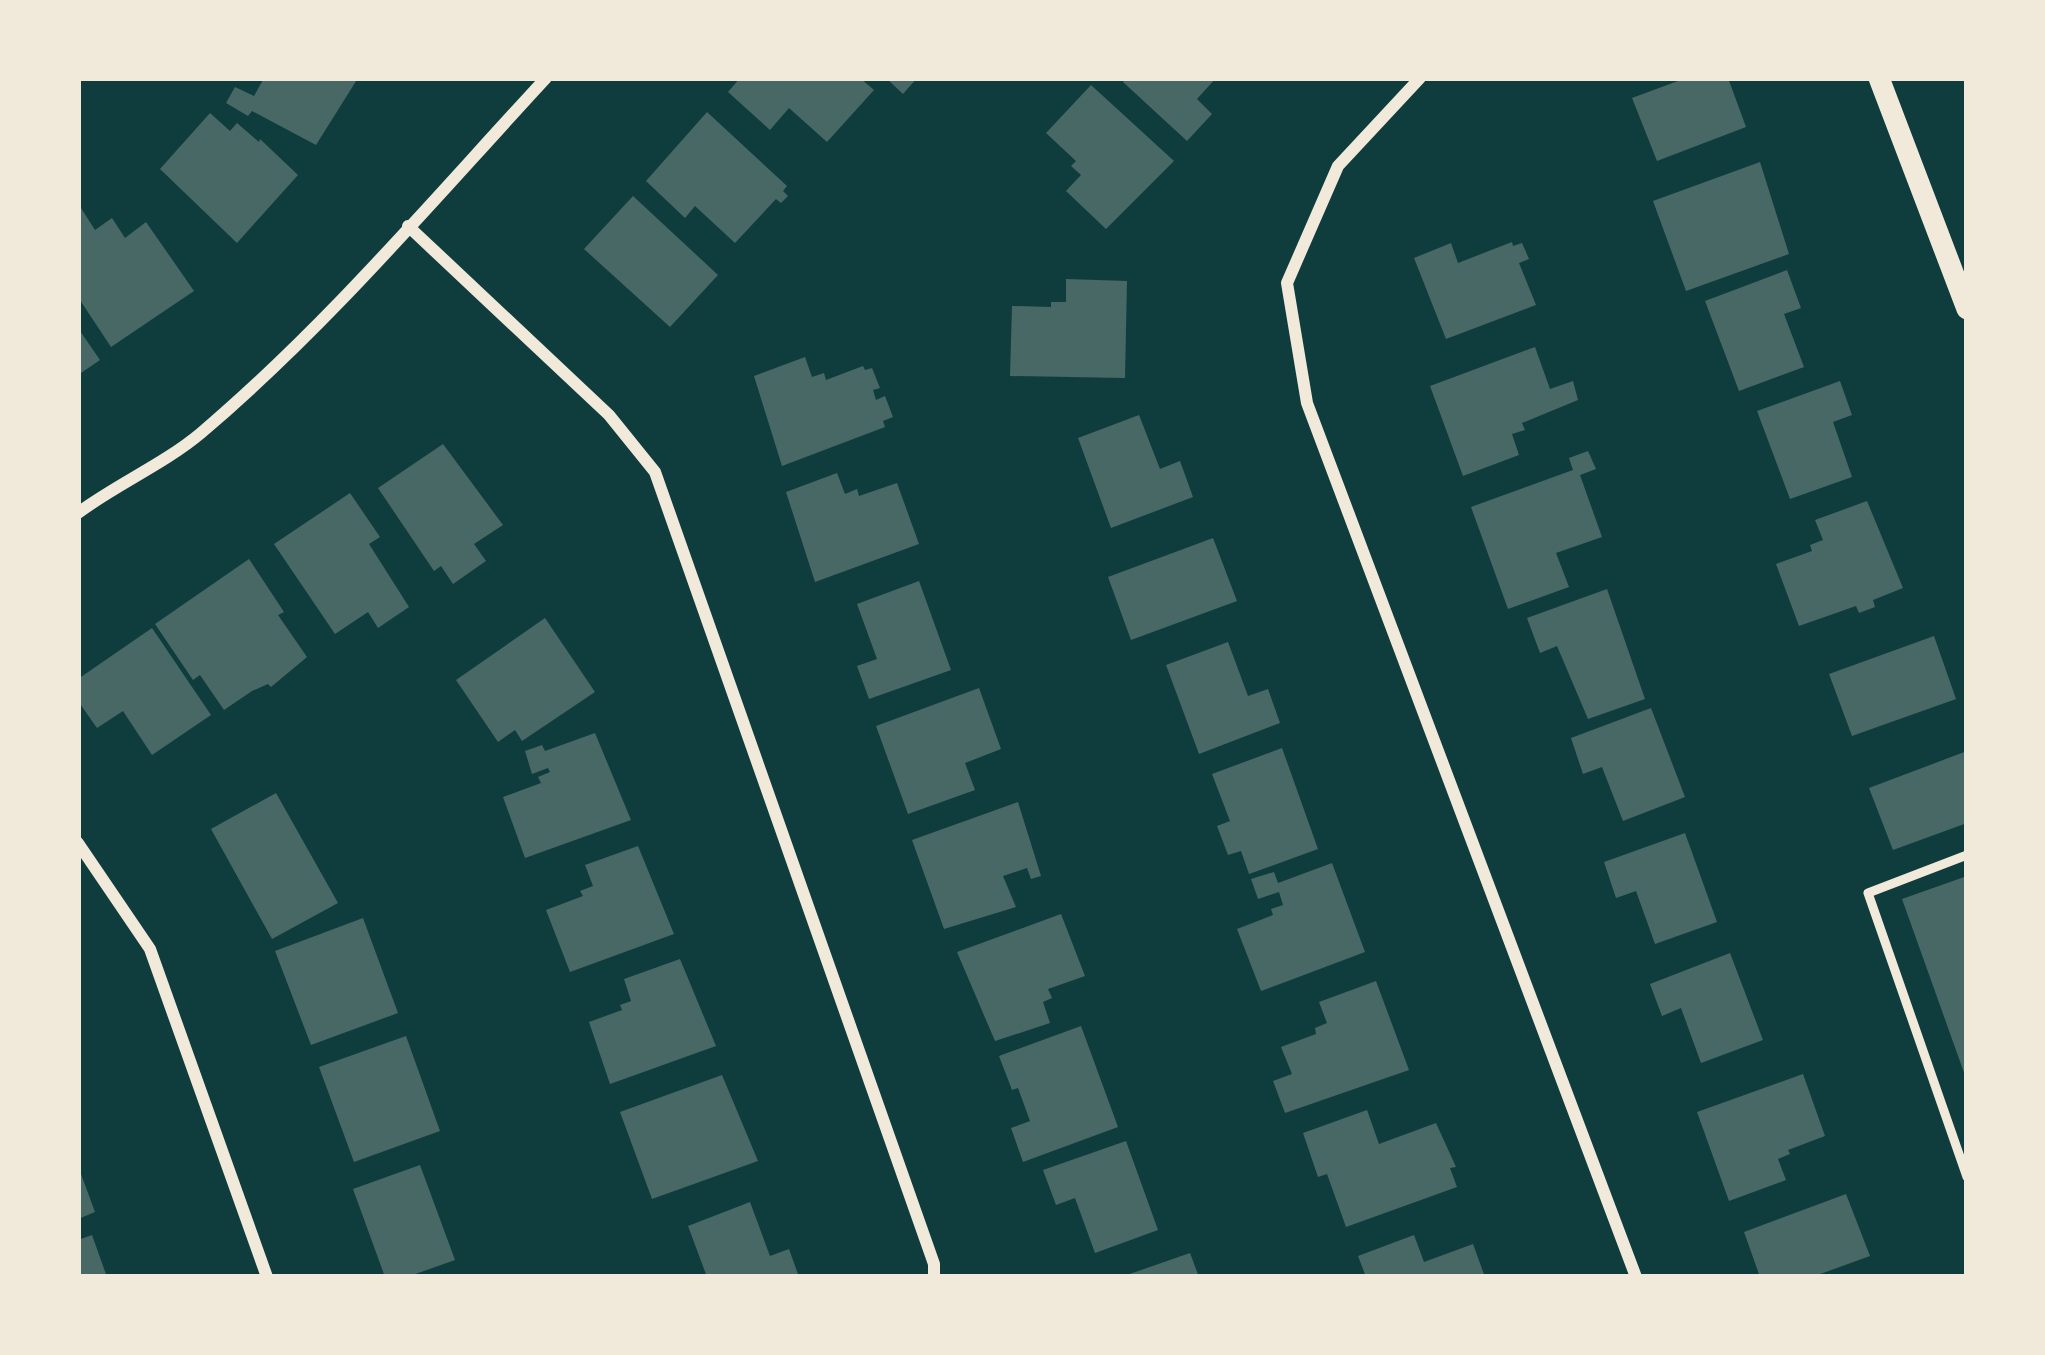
<svg xmlns="http://www.w3.org/2000/svg" width="2045" height="1355" viewBox="0 0 2045 1355" font-family="'Nunito Sans',sans-serif">
<style>
.building{fill:#486865}
.lines{fill:none;stroke-linecap:round;stroke-linejoin:round}
.service{stroke:#f1e9da;stroke-width:9}
.minor{stroke:#f1e9da;stroke-width:12}
.tertiary{stroke:#f1e9da;stroke-width:21}
</style>
<rect width="100%" height="100%" fill="#0f3d3e"/>
<path class="building" d="M264,78H358L316,145L252,111L248,116L226,103L235,87L254,96Z
M740,78H860L874,90L827,142L789,108L770,130L728,92Z
M886,78H917L903,94Z
M1127,78H1216L1197,99L1212,114L1187,141L1123,82Z
M1686,78H1728L1746,127L1657,161L1632,98Z
M1091,85L1174,161L1106,229L1066,191L1081,175L1071,166L1076,161L1046,133Z
M707,112L787,186L783,191L788,196L781,203L776,199L735,243L695,206L685,218L646,181Z
M210,113L230,131L237,123L259,142L260,139L298,175L237,243L160,169Z
M1760,162L1789,254L1686,291L1653,201Z
M633,196L718,275L670,327L584,249Z
M81,208L95,230L112,218L125,238L146,222L194,291L111,347L78,297V210Z
M1512,242L1513,246L1522,243L1529,259L1519,263L1536,305L1446,339L1414,258L1451,243L1458,263Z
M1787,270L1801,308L1784,314L1804,367L1739,391L1705,301Z
M1066,279L1127,281L1125,378L1010,376L1012,306L1051,307V302H1066Z
M78,328L100,360L78,375Z
M1535,347L1550,389L1573,381L1578,400L1522,423L1525,430L1512,434L1519,455L1463,476L1430,386Z
M805,357L812,377L824,373L826,380L863,366L865,370L872,368L880,388L873,390L876,400L885,396L893,417L883,421L885,427L782,466L754,376Z
M1840,381L1852,415L1833,422L1852,477L1790,499L1757,411Z
M1139,415L1160,469L1180,461L1193,497L1111,528L1078,438Z
M443,444L503,525L474,544L486,561L453,584L441,566L434,571L378,488Z
M1588,451L1596,469L1580,475L1602,537L1556,553L1569,587L1508,609L1471,507L1573,470L1569,458Z
M837,473L845,494L857,489L859,496L897,483L919,544L815,582L786,492Z
M350,493L380,537L369,544L409,607L378,628L368,612L335,634L274,544Z
M1867,501L1903,588L1873,600L1875,607L1859,613L1856,606L1799,626L1776,564L1812,551L1810,545L1823,540L1815,520Z
M1213,538L1237,601L1131,640L1108,577Z
M249,559L284,612L278,615L307,657L271,687L268,684L252,691L224,710L200,675L193,680L155,624Z
M919,581L951,670L869,699L857,666L877,659L857,604Z
M1607,589L1645,699L1588,719L1557,646L1540,653L1527,618Z
M545,618L595,692L522,741L515,730L498,742L456,680Z
M152,628L211,715L152,755L123,711L97,728L78,701V679Z
M1934,636L1956,699L1852,736L1829,674Z
M1228,642L1248,696L1268,689L1280,723L1199,754L1166,665Z
M979,688L1001,749L965,763L975,790L908,814L876,726Z
M1651,708L1685,797L1623,821L1602,767L1583,774L1571,738Z
M595,733L631,820L525,858L503,797L541,783L538,777L550,772L548,768L532,774L525,751L542,745L545,751Z
M1282,748L1318,849L1249,874L1241,851L1228,855L1217,826L1230,821L1212,774Z
M1967,751V823L1893,850L1869,788Z
M276,793L338,903L272,939L211,829Z
M1018,802L1041,876L1031,879L1027,868L1003,876L1016,907L944,929L912,840Z
M1685,833L1717,922L1655,944L1636,891L1616,898L1604,862Z
M638,846L674,934L570,972L546,910L583,896L580,891L593,886L585,865Z
M1332,863L1365,952L1261,991L1237,929L1273,915L1271,909L1283,905L1279,892L1258,899L1251,879L1274,872L1278,883Z
M1967,876V1081L1902,899Z
M1061,914L1085,976L1048,989L1052,998L1043,1002L1050,1023L995,1041L957,952Z
M363,918L398,1013L311,1045L275,951Z
M1730,953L1763,1040L1701,1063L1681,1008L1662,1016L1650,984Z
M680,959L716,1046L610,1084L589,1022L622,1010L620,1005L631,1001L624,979Z
M1376,981L1409,1070L1285,1113L1273,1081L1292,1074L1281,1047L1316,1034L1315,1028L1327,1023L1319,1002Z
M1081,1026L1118,1127L1023,1162L1011,1128L1030,1121L1018,1088L1012,1090L999,1056Z
M406,1036L440,1131L354,1162L319,1067Z
M1803,1074L1825,1136L1788,1150L1790,1154L1778,1159L1786,1180L1729,1201L1697,1112Z
M722,1075L758,1161L652,1199L620,1112Z
M1367,1110L1379,1144L1436,1123L1456,1167L1450,1168L1457,1187L1346,1227L1327,1174L1318,1177L1303,1133Z
M1126,1141L1158,1230L1095,1253L1075,1198L1056,1205L1043,1170Z
M420,1165L455,1260L407,1277H385L353,1189Z
M78,1166L95,1212L78,1219Z
M1846,1194L1870,1256L1812,1277H1760L1744,1232Z
M750,1202L770,1256L789,1249L799,1277H707L688,1226Z
M92,1235L107,1277H78V1240Z
M1414,1235L1424,1262L1473,1244L1485,1277H1366L1358,1256Z
M1190,1253L1199,1277H1124V1276Z"/>
<g class="lines">
<path class="service" d="M1967,855L1868,893L1967,1177"/>
<path class="minor" d="M1420,78L1338,166L1287,283L1307,403L1636,1277
M408,226L609,415L655,472L934,1264V1277
M78,513C117,484 164,464 201,433C327,326 434,199 546,78
M78,843L150,949L267,1277"/>
<path class="tertiary" d="M1879,78L1967,309"/>
</g>
<rect width="2045" height="1355" fill="none" stroke="#f1e9da" stroke-width="162"/>
</svg>
